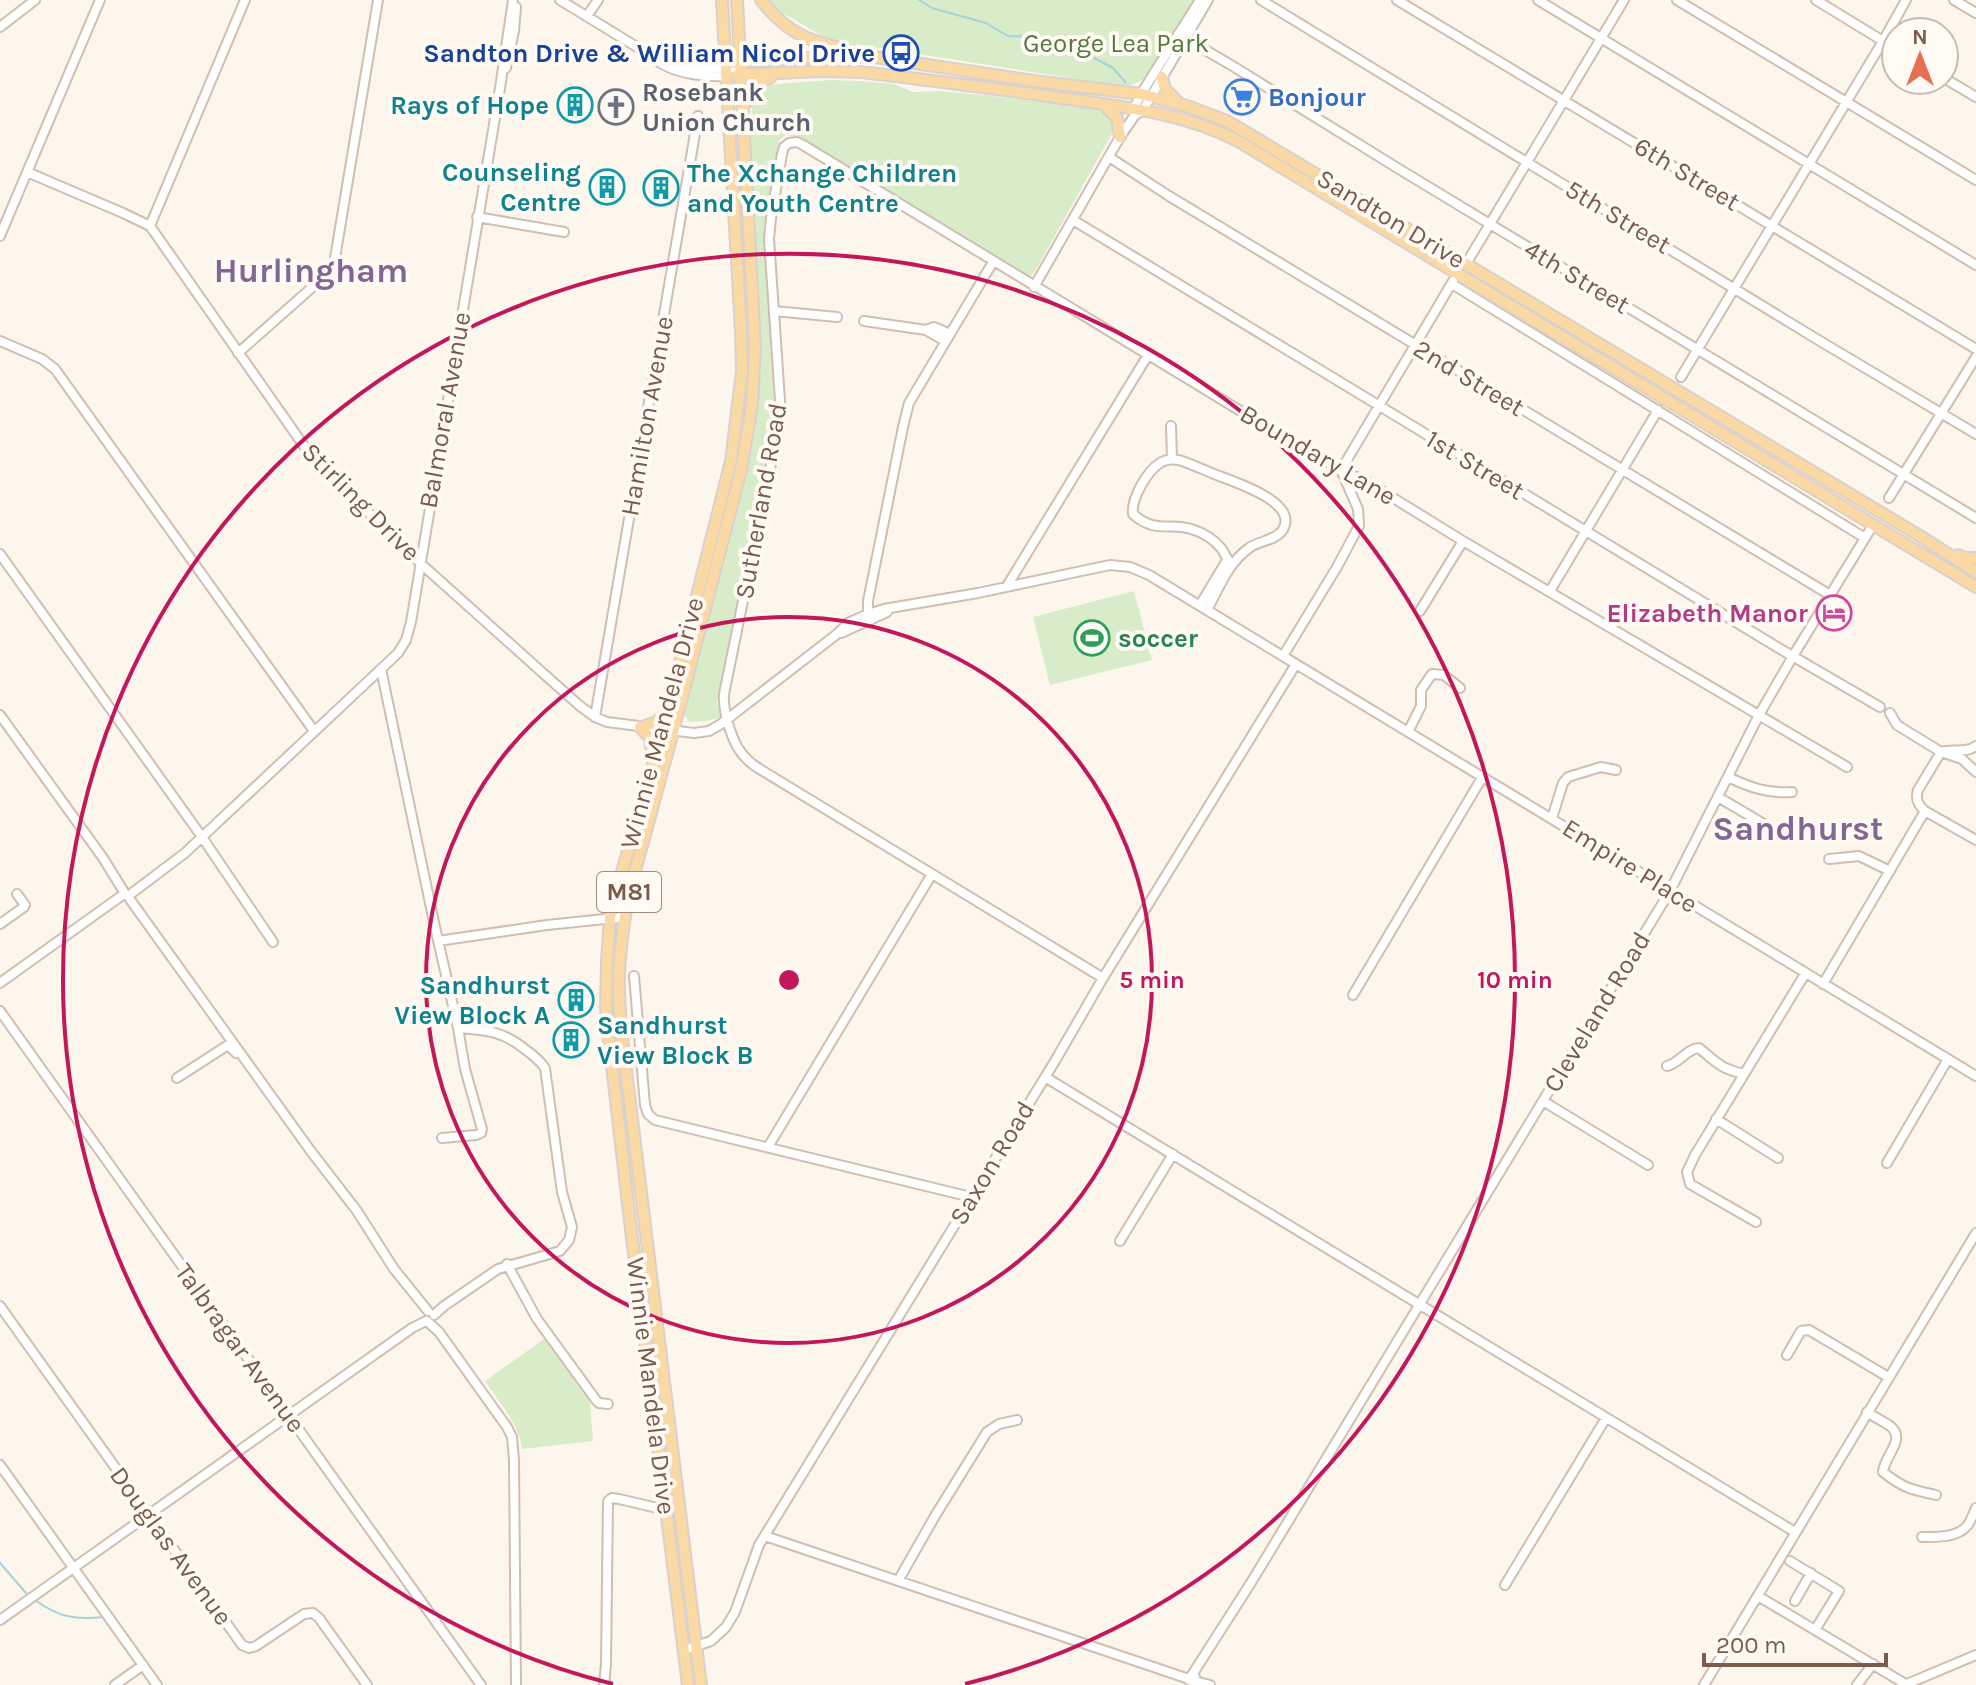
<svg xmlns="http://www.w3.org/2000/svg" width="1976" height="1685" viewBox="0 0 1976 1685" font-family="Karla,sans-serif">
<style>
.green{fill:#d8ecc9}
.lines{fill:none;stroke-linecap:round;stroke-linejoin:round}
.stream{stroke:#a5d3da;stroke-width:2}
.minor-casing{stroke:#d1beb0;stroke-width:12}
.major-casing{stroke:#dad1cd;stroke-width:14}
.minor{stroke:#fff;stroke-width:8}
.major{stroke:#fbd9a5;stroke-width:10}
.ring{fill:none;stroke:#c2185b;stroke-width:4}
.labels{text-anchor:middle;dominant-baseline:central;stroke-width:8;stroke-linejoin:round;paint-order:stroke}
.shield{fill:#fffaf3;stroke:#a28b7f;stroke-width:2}
.shield-label{font-size:24px;font-weight:bold;fill:#7a5c4d}
.park-label{font-size:26px;fill:#537a41;stroke:#fffaf3}
.transit-label{font-size:26px;font-weight:bold;fill:#164399;stroke:#fffaf3;text-anchor:end}
.worship-label{font-size:26px;font-weight:bold;fill:#5b616d;stroke:#fffaf3;text-anchor:start}
.shop-label{font-size:26px;font-weight:bold;fill:#366cbe;stroke:#fffaf3;text-anchor:start}
.culture-label{font-size:26px;font-weight:bold;fill:#0d838f;stroke:#fffaf3;text-anchor:end}
.street-label{font-size:26px;fill:#7a5c4d;stroke:#fffaf3}
.hotel-label{font-size:26px;font-weight:bold;fill:#b23c85;stroke:#fffaf3;text-anchor:end}
.leisure-label{font-size:26px;font-weight:bold;fill:#27864d;stroke:#fffaf3;text-anchor:start}
.district-label{font-size:34px;font-weight:bold;fill:#846695;stroke:#fffaf3}
.centre{fill:#c2185b;stroke:#fffaf3;stroke-width:4}
.ring-label{font-size:24px;text-anchor:middle;font-weight:bold;fill:#c2185b;stroke:#fffaf3;stroke-width:8;stroke-linejoin:round;paint-order:stroke}
</style>
<rect width="100%" height="100%" fill="#fdf6ec"/>
<path class="green" d="M766,0H1194L1143,80L1127,87L829,40L769,5Z
M831,80L860,81L894,84L913,92L938,91L985,95L1095,109L1107,112L1113,118L1114,130L1034,273L1029,277L1022,275L808,142L799,137L786,135L779,140L764,229L775,374L774,416L717,703L721,717L707,721L689,722L683,712C696,663 709,613 722,564C741,492 757,428 759,353L750,137L752,101L755,92L763,85Z
M1134,591L1152,660L1050,685L1033,617Z
M544,1339L590,1402L593,1441L522,1449C519,1423 499,1402 485,1381Z"/>
<g class="lines">
<path class="stream" d="M919,0L932,8L986,23L1008,36L1033,37L1087,54L1113,68L1126,83
M0,1563L26,1593
M35,1600C58,1617 75,1620 103,1617"/>
<defs>
<path id="minor" d="M560,0L650,55C670,74 701,77 727,76
M1261,0L1815,338L1976,434
M1397,0L1976,349
M1538,0L1976,265
M1677,0L1976,180
M1816,0L1896,49
M1954,0L1976,13
M587,16L598,0
M0,27L35,0
M1178,34L1231,65L1399,169L1976,518
M654,56L700,69L741,68
M689,64L726,63
M506,68L514,31L516,7
M1944,78L1976,97
M1135,114L1134,108L1141,94L1200,0
M1109,157L1169,196L1830,595
M27,172L123,213L150,226L311,456L419,562L544,674L580,706L595,717L607,722L694,733L709,731L721,724L837,634L848,623L868,614L884,609L978,593L1110,565L1130,567L1149,575L1976,1076
M477,217L564,232
M1073,220L1782,650L1880,707
M150,226L245,0
M0,236L100,0
M1466,264L1624,0
M1452,284L1865,538
M1034,287L1120,137L1135,115L1143,110L1208,0
M774,311L837,317
M864,321L926,330L934,327L950,334
M926,330L945,341
M0,341L42,359L55,369L314,731
M238,353L325,276L334,264L378,0
M1681,377L1883,41L1906,0
M1171,426L1172,459
M1889,498L1976,357
M0,554L202,837L273,942
M1007,586L1148,355
M1550,591L1658,410
M1200,605L1227,560
M1207,610C1219,588 1228,563 1249,548C1258,541 1274,541 1282,531C1302,502 1231,481 1214,474C1202,469 1191,464 1179,460C1172,459 1166,459 1160,463C1147,471 1131,499 1133,514C1156,535 1172,521 1194,530C1204,533 1214,540 1221,548C1226,554 1225,559 1232,563
M1420,611L1463,541
M871,620L868,614V601L903,427L909,403L993,262
M841,633L887,612
M1283,656L1337,567L1359,526L1358,509L1341,470L1453,281
M381,669L435,927L458,1028L465,1069L482,1129L481,1133L476,1135L442,1138
M1890,713L1897,725L1941,752L1962,759L1976,772
M0,715L103,858L124,892
M595,717L698,116
M1408,732L1421,706V690L1432,674L1444,675L1460,688
M1976,746C1965,754 1952,748 1941,752L1918,790C1915,799 1918,805 1925,811L1976,840
M1728,777C1749,787 1768,794 1792,792
M1718,797L1774,830
M1552,818L1563,783L1568,777L1601,767L1616,770
M1829,859L1859,856L1890,871
M132,893L185,853L398,653L406,640L411,622L500,88L513,0
M129,898L310,1150L357,1211L394,1269L428,1311
M0,924L24,907L25,905L17,894
M438,941L547,925L624,917
M634,976L645,1105L648,1114L655,1120L971,1197
M1103,978L758,768C739,756 733,741 727,720C725,711 723,704 724,694L781,415L769,239L771,218L782,154L784,147L789,143L797,142L803,145L1272,430L1341,470L1369,483L1463,541L1847,767
M0,983L124,894
M1823,984L1925,811
M1353,995L1483,776
M0,1011L481,1685
M1667,1066C1680,1063 1686,1049 1699,1048C1716,1062 1721,1069 1744,1074
M1045,1077L1417,1303
M177,1078L228,1045L236,1053
M1543,1101L1648,1165
M1716,1119L1778,1158
M768,1147L932,874
M1887,1163L1948,1059
M1756,1222L1690,1184L1687,1172L1695,1155L1805,974
M1120,1241L1173,1154
M507,1264L537,1319L596,1400L599,1403L608,1404
M1421,1302L1670,891L1759,715L1793,656L1873,525
M0,1306L242,1645L249,1648L256,1646L304,1614L313,1613L319,1618L367,1685
M1422,1306L1795,1532
M434,1315L444,1306L498,1269L560,1251L569,1240L572,1227L562,1192L545,1068C540,1061 533,1055 526,1050C503,1031 487,1030 458,1028
M428,1322L439,1332L507,1427L512,1437L514,1460L516,1685
M1787,1355L1801,1331L1809,1330L1888,1377
M1867,1412C1874,1417 1883,1421 1890,1426C1907,1439 1884,1456 1883,1472C1903,1488 1912,1490 1936,1495
M0,1465L157,1685
M765,1536L1189,1679
M1922,1537C1936,1537 1957,1538 1967,1526C1971,1521 1973,1514 1976,1508
M1790,1561L1839,1591L1815,1630
M898,1581L935,1516L987,1432L999,1424L1017,1420
M1505,1585L1606,1418
M1758,1596L1907,1685
M1795,1601L1811,1573
M0,1620L412,1328L426,1321
M684,1650L711,1641L726,1627L735,1612L759,1545L1055,1061L1103,978L1296,664
M1192,1675L1252,1581L1418,1307
M1191,1676L1195,1677L1194,1682L1189,1680Z
M1195,1681L1210,1685
M1907,1684L1976,1655
M115,1685L143,1665
M604,1685L606,1664L608,1501L612,1498L619,1499L666,1510
M1704,1685L1976,1233
M1857,1685L1873,1664"/>
<path id="major" d="M761,0C790,38 815,42 859,53
M726,63L841,56L875,57L1034,81L1141,94L1190,107L1227,121L1244,131L1920,536L1976,572
M737,75L820,71L862,72C926,80 991,88 1055,97C1120,107 1179,111 1238,141L1976,587
M1162,77L1165,89L1178,102
M745,104L756,83L771,77
M1104,105L1117,118L1120,137
M1958,555L1966,558H1976
M640,727L650,738L652,755
M642,727L656,722L666,714
M688,1685L631,1230L608,1032L606,1008L607,960L610,918L617,889L663,730L731,461L742,371L741,331L722,0
M701,1685L629,1094C624,1055 618,1015 619,975C620,947 624,920 629,893L673,732L741,470L752,405L755,348L737,0"/>
</defs>
<use href="#minor" class="minor-casing"/>
<use href="#major" class="major-casing"/>
<use href="#minor" class="minor"/>
<use href="#major" class="major"/>
</g>
<g class="ring">
<circle cx="789" cy="980" r="363"/>
<path d="M613 1684A726 726 0 1 1 965 1684"/>
</g>
<defs>
<symbol id="bus-ring" viewBox="-11 -11 22 22"><circle r="9.5" fill="#fffaf3" stroke="#1a4fb4" stroke-width="1.5"/><path d="M-5-6H5V4H4V6H2V4H-2V6H-4V4H-5ZM-3.5-4V0h7V-4ZM-3.5 1.2v1.5H-2V1.2ZM2 1.2v1.5H3.5V1.2Z" fill="#1a4fb4"/></symbol>
<symbol id="supermarket-ring" viewBox="-11 -11 22 22"><circle r="9.5" fill="#fffaf3" stroke="#3f7fe0" stroke-width="1.5"/><path d="M-6-5.5h2.5l.6 2H6L4.5 2H-2.5L-4.4-4H-6ZM-1.5 3.2a1.3 1.3 0 1 0 .1 0ZM3 3.2a1.3 1.3 0 1 0 .1 0Z" fill="#3f7fe0"/></symbol>
<symbol id="building-ring" viewBox="-11 -11 22 22"><circle r="9.5" fill="#fffaf3" stroke="#0f9aa8" stroke-width="1.5"/><path d="M-4-6H4V6H1V3H-1V6H-4ZM-2.5-4.3h1.7v1.8h-1.7ZM.8-4.3h1.7v1.8H.8ZM-2.5-1h1.7V.8h-1.7ZM.8-1h1.7V.8H.8Z" fill="#0f9aa8"/></symbol>
<symbol id="church-ring" viewBox="-11 -11 22 22"><circle r="9.5" fill="#fffaf3" stroke="#6b7280" stroke-width="1.5"/><path d="M-1.2-6h2.4v3.5h3.3v2.4h-3.3V6h-2.4V-.1h-3.3v-2.4h3.3Z" fill="#6b7280"/></symbol>
<symbol id="hotel-ring" viewBox="-11 -11 22 22"><circle r="9.5" fill="#fffaf3" stroke="#d1479c" stroke-width="1.5"/><path d="M-6-4.5h1.5V1H6V5H4.5V3h-9V5H-6ZM-4 0a1.8 1.8 0 1 1 3.6 0ZM.5 0V-2.5h3Q6-2.5 6 0Z" fill="#d1479c"/></symbol>
<symbol id="stadium-ring" viewBox="-11 -11 22 22"><circle r="9.5" fill="#fffaf3" stroke="#2e9e5b" stroke-width="1.5"/><path d="M0-5a6.5 5 0 1 0 0 10a6.5 5 0 1 0 0-10ZM-3.5-1.8h7v3.6h-7Z" fill="#2e9e5b"/></symbol>
</defs>
<g fill-rule="evenodd">
<use href="#bus-ring" x="881" y="33" width="40" height="40"/>
<use href="#supermarket-ring" x="1222" y="77" width="40" height="40"/>
<use href="#building-ring" x="555" y="85" width="40" height="40"/>
<use href="#church-ring" x="596" y="87" width="40" height="40"/>
<use href="#building-ring" x="587" y="167" width="40" height="40"/>
<use href="#building-ring" x="641" y="168" width="40" height="40"/>
<use href="#hotel-ring" x="1814" y="593" width="40" height="40"/>
<use href="#stadium-ring" x="1072" y="618" width="40" height="40"/>
<use href="#building-ring" x="556" y="980" width="40" height="40"/>
<use href="#building-ring" x="551" y="1020" width="40" height="40"/>
</g>
<g class="labels">
<rect class="shield" x="597" y="872" width="64" height="40" rx="6"/>
<g class="shield-label">
<text x="629" y="892">M81</text>
</g>
<g class="park-label">
<text x="1116" y="43">George Lea Park</text>
</g>
<g class="transit-label">
<text x="875" y="53">Sandton Drive &amp; William Nicol Drive</text>
</g>
<g class="worship-label">
<text x="642" y="92">Rosebank<tspan x="642" dy="30">Union Church</tspan></text>
</g>
<g class="shop-label">
<text x="1268" y="97">Bonjour</text>
</g>
<g class="culture-label">
<text x="549" y="105">Rays of Hope</text>
<text x="581" y="172">Counseling<tspan x="581" dy="30">Centre</tspan></text>
<text x="687" y="173" text-anchor="start">The Xchange Children<tspan x="687" dy="30">and Youth Centre</tspan></text>
<text x="550" y="985">Sandhurst<tspan x="550" dy="30">View Block A</tspan></text>
<text x="597" y="1025" text-anchor="start">Sandhurst<tspan x="597" dy="30">View Block B</tspan></text>
</g>
<g class="street-label">
<text transform="translate(1687 174) rotate(31)">6th Street</text>
<text transform="translate(1618 217) rotate(31)">5th Street</text>
<text transform="translate(1391 219) rotate(31)">Sandton Drive</text>
<text transform="translate(1577 277) rotate(31)">4th Street</text>
<text transform="translate(1469 378) rotate(31)">2nd Street</text>
<text transform="translate(445 410) rotate(-80)">Balmoral Avenue</text>
<text transform="translate(647 416) rotate(-80)">Hamilton Avenue</text>
<text transform="translate(1318 455) rotate(30)">Boundary Lane</text>
<text transform="translate(1475 465) rotate(31)">1st Street</text>
<text transform="translate(761 501) rotate(-80)">Sutherland Road</text>
<text transform="translate(361 502) rotate(45)">Stirling Drive</text>
<text transform="translate(662 723) rotate(-75)">Winnie Mandela Drive</text>
<text transform="translate(1630 866) rotate(32)">Empire Place</text>
<text transform="translate(1597 1012) rotate(-59)">Cleveland Road</text>
<text transform="translate(992 1163) rotate(-59)">Saxon Road</text>
<text transform="translate(240 1348) rotate(54)">Talbragar Avenue</text>
<text transform="translate(651 1386) rotate(83)">Winnie Mandela Drive</text>
<text transform="translate(171 1546) rotate(54)">Douglas Avenue</text>
</g>
<g class="hotel-label">
<text x="1808" y="613">Elizabeth Manor</text>
</g>
<g class="leisure-label">
<text x="1118" y="638">soccer</text>
</g>
<g class="district-label">
<text x="311" y="271">Hurlingham</text>
<text x="1798" y="829">Sandhurst</text>
</g>
</g>
<circle cx="789" cy="980" r="12" class="centre"/>
<g class="ring-label">
<text x="1152" y="988">5 min</text>
<text x="1515" y="988">10 min</text>
</g>
<g transform="translate(1920 56)"><circle r="38" fill="#fffaf3" stroke="#cabbb1" stroke-width="2"/>
<path d="M0-6L14 30L0 20L-14 30Z" fill="#e76f51"/>
<text y="-12" font-size="22" font-weight="bold" text-anchor="middle" fill="#7a5c4d">N</text>
</g>
<path d="M1704 1653v12h182v-12" fill="none" stroke="#7a5c4d" stroke-width="4"/>
<text x="1716" y="1653" font-size="24" fill="#7a5c4d" stroke="#fffaf3" stroke-width="6" paint-order="stroke">200 m</text>
</svg>
